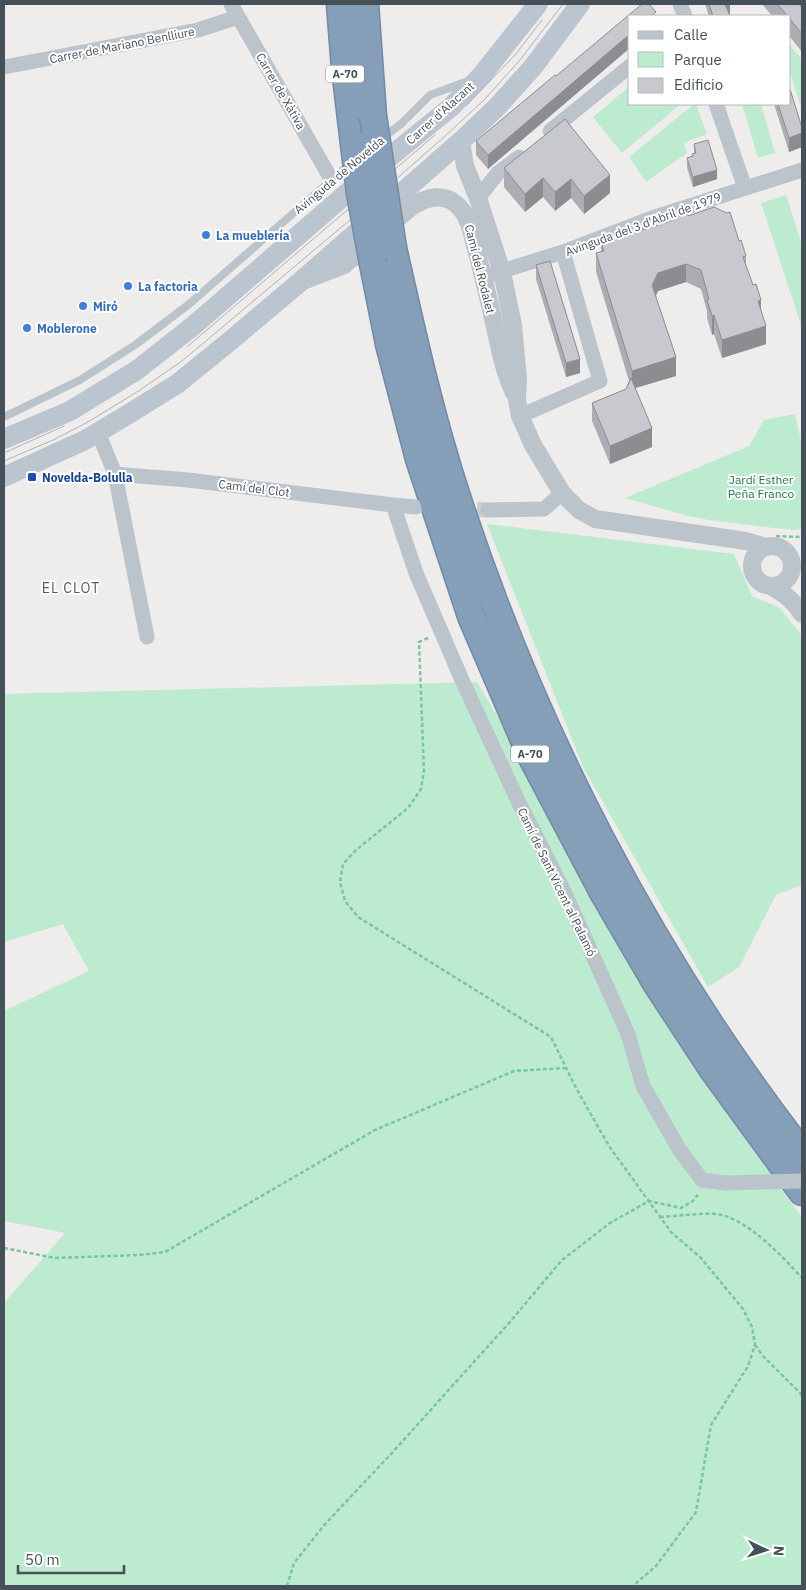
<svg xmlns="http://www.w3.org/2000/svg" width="806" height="1590" viewBox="0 0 806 1590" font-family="'IBM Plex Sans',sans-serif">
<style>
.green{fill:#bcebcf}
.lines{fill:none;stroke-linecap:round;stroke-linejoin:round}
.minor-tunnel{stroke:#cdcdce;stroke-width:15;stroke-dasharray:15 8;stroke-linecap:butt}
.motorway-casing{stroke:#728aa5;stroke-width:29}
.path{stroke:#77c7a0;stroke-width:2.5;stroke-dasharray:4 2.5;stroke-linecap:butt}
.service{stroke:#bbc4cb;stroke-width:8}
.minor{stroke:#bbc4cb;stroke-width:15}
.tertiary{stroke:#bbc4cb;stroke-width:18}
.secondary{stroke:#bbc5d0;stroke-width:20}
.motorway{stroke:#869fb9;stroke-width:26}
.tram{stroke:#afb2b6;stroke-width:1}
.motorway-bridge-casing{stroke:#728aa5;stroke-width:29;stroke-linecap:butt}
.minor-bridge{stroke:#bbc4cb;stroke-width:15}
.motorway-bridge{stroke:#869fb9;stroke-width:26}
.wall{fill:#abadb2}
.shaded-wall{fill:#8b8d91}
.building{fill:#c7c9cf;stroke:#8b8d91}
.shop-dot{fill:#3f7fe0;stroke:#fff;stroke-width:2}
.transit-dot{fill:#1a4fb4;stroke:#fff;stroke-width:2}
.labels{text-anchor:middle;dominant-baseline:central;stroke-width:4;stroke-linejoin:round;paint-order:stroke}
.shield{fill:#fff;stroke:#7e848a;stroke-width:1}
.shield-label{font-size:11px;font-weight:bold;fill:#465058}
.street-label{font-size:12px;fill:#465058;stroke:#fff}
.shop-label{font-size:12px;font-weight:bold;fill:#366cbe;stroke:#fff;text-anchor:start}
.transit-label{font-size:12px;font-weight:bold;fill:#164399;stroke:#fff;text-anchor:start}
.park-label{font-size:12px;fill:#1c7549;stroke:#fff}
.neighbourhood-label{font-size:14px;letter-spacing:1px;fill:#595d61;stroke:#fff}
</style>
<rect width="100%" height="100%" fill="#efecec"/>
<path class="green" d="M790,45L802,60V110L790,72Z
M630,86V104H681L622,153L593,117Z
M694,104H696L707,134L684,143L687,153L646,182L629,157Z
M742,104H761L775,153L758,158Z
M786,195L802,245V328L761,203Z
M795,414L802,446V529L793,530L715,521L688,516L625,498L749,446L764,420Z
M487,524L734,554L752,596L780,608L802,636V885L776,895L739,967L708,987L583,767Z
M477,682L782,1191L802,1217V1586H4V1303L65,1233L4,1221V1011L89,971L63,924L4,942V694Z"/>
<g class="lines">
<path class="minor-tunnel" d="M454,508L488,510"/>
<defs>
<path id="motorway" d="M340,4L345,68L354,144
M365,4L373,116
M393,248C412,332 430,415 457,497C534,733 650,957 802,1153
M373,264L389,344L419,459L471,616L530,754L604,894L656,983L713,1070L802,1192"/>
</defs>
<use href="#motorway" class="motorway-casing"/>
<path class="path" d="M776,536L802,537
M428,638L419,642L424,771L421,789L408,808L356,850L343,864L340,882L345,901L358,917L551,1037L576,1088L609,1146L671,1232L701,1258L743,1309L752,1327L755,1345L748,1366L711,1425L696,1512L656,1566L633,1586
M660,1217C678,1216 697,1213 715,1214C745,1216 783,1257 802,1278
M4,1248L55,1258L138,1255L165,1252L375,1130L514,1071L566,1068
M755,1345L762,1355L802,1395
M287,1586L294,1563L326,1523L391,1454L509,1323L562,1260L610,1223L649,1201L681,1208L693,1201L699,1193"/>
<path class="service" d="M381,139L401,124L430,95L468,81
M4,417L80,380L135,345L188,305L351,163"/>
<path class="minor" d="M231,4L331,179
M680,4L685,16
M4,67L198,30L238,17
M716,104L745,188
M550,131L630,66
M478,198L498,173L519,157
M483,277L563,252L652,218L802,170
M520,416L600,381L563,252
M98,432L115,474L147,637
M115,474L188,480L393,505
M416,507L393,505L416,573L462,680L519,803L563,889L628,1034L643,1086L679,1149L702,1180L726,1183
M488,510L544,509L562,493"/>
<path class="tertiary" d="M461,141L465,166L478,198L502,272L513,325L518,378L517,400L520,416L533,445L562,493L579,510L595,519L746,541L766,547
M305,280L344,265L410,208C427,196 446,191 461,209C470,220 472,235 476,249C483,275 489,301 495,327C500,350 504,372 514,393
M752 566a20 20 0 1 1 40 0a20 20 0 1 1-40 0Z
M770,586C784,593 793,600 802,614"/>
<path class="secondary" d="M4,439L70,411L137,370L193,326L375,169L451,107L481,76L538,4
M4,477L85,440L122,418L177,384L230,341L300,282L461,141L497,107L533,67L580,4"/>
<use href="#motorway" class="motorway"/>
<path class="tram" d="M466,106L515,55L542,20
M188,346L435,135
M4,453L64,426
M4,461L53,440L88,422L140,390L182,361L344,225L444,137L484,100L520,60L563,4"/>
<defs>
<path id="motorway-bridge" d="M373,116L393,248
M354,144L360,193L373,264"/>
</defs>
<use href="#motorway-bridge" class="motorway-bridge-casing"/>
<path class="minor-bridge" d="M726,1183L802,1181"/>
<use href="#motorway-bridge" class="motorway-bridge"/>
</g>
<path class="wall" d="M705,4H730V15H729L730,16H709Z
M762,4H799L802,8V52L790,37V16H772Z
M656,16L488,169L476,155V141L556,76Z
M774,104H790L802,128V147L789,152Z
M565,119L610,193L584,214L571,198L555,211L543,197L525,212L504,187V168Z
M694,144L717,179L693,187L687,168V158L692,157V154H694Z
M688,216L739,241L746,256V265L761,310L766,344L722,358L714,334L712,335L707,318V311L701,289L686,282L658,291L656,296L676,376L635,388L652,447L610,464L592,421V403L626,389L629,381L596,272V253L601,252V241L643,230L671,221V218Z
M536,265L580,373L566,377L536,279Z"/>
<path class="shaded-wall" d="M725,4H730V15L725,16Z
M630,34V48L488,169V155Z
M802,133V147L789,152V138Z
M717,170V179L693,187V177Z
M610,175V193L584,214V196Z
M543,178V197L525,212V194Z
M571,179V198L555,211V192Z
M686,264V282L658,291L652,303V285L658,273Z
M761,300V319L758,301Z
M714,315V334L712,335V316Z
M766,326V344L722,358V340Z
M676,357V376L632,389V371Z
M580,359V373L566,377V363Z
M652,428V447L610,464V446Z"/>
<path class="building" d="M642,4H649L656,12L651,16H630V34L488,155L476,141L555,75L556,76Z
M709,4H725L730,16H713Z
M777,4H799L802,8V34L790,19V16H788Z
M790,89L802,128V133L789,138L778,104H790Z
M565,119L610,175L584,196L571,179L555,192L543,178L525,194L504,168Z
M708,140L717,170L693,177L687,158L693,156L692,154L696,153L694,144Z
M714,207L727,213L730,212L739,241L741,240L746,256L743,257L753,285L756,284L761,300L758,301L766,326L722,340L714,315L712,316L707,300L709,299L701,270L686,264L658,273L652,285L676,357L632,371L596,253L604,251L601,241L643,228V230L671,221V218L688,213V216Z
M550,261L580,359L566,363L536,265Z
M631,378L652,428L610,446L592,403L626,389Z"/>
<g class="shop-dot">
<circle cx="206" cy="235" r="5"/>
<circle cx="128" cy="286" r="5"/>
<circle cx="83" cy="306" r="5"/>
<circle cx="27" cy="328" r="5"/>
</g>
<rect class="transit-dot" x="27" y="472" width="10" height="10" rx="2.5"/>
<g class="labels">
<g class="shield">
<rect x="326" y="65.5" width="38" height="17" rx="4"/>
<rect x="511" y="745.5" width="38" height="17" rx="4"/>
</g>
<g class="shield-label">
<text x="345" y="74">A-70</text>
<text x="530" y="754">A-70</text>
</g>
<g class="street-label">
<text transform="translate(122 45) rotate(-11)">Carrer de Mariano Benlliure</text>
<text transform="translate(281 91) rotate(60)">Carrer de Xàtiva</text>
<text transform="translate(440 113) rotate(-42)">Carrer d'Alacant</text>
<text transform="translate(339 175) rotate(-40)">Avinguda de Novelda</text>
<text transform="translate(643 224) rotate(-20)">Avinguda del 3 d'Abril de 1979</text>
<text transform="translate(480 269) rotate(76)">Camí del Rodalet</text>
<text transform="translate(254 488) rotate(7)">Camí del Clot</text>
<text transform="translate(557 882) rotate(64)">Camí de Sant Vicent al Palamó</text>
</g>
<g class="shop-label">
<text x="216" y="235">La mueblería</text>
<text x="138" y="286">La factoria</text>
<text x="93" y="306">Miró</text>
<text x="37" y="328">Moblerone</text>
</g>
<g class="transit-label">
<text x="42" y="477">Novelda-Bolulla</text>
</g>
<g class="park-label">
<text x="761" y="479">Jardí Esther<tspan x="761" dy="14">Peña Franco</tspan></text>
</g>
<g class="neighbourhood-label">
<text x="71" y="588">EL CLOT</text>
</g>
</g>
<rect width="806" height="1590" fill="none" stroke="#465058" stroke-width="10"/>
<rect x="628" y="15" width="162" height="90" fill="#ffffff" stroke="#b5b9bc"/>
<rect x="638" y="31" width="25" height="8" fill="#bbc5d0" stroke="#b5b9bc"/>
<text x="674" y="40" font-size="15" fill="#465058">Calle</text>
<rect x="638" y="52" width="25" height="15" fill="#bcebcf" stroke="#b5b9bc"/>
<text x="674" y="65" font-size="15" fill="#465058">Parque</text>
<rect x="638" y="78" width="25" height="15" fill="#c7c9cf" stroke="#b5b9bc"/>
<text x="674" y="90" font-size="15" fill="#465058">Edificio</text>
<g transform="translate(766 1550) rotate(94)" stroke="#ffffff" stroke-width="4" paint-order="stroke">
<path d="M0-4L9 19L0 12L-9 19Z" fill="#465058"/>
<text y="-8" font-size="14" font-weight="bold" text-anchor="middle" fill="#465058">N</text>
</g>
<path d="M18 1565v8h106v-8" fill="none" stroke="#465058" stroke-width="2.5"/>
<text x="25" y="1565" font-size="15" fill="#465058" stroke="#ffffff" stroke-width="4" paint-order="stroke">50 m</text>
</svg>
